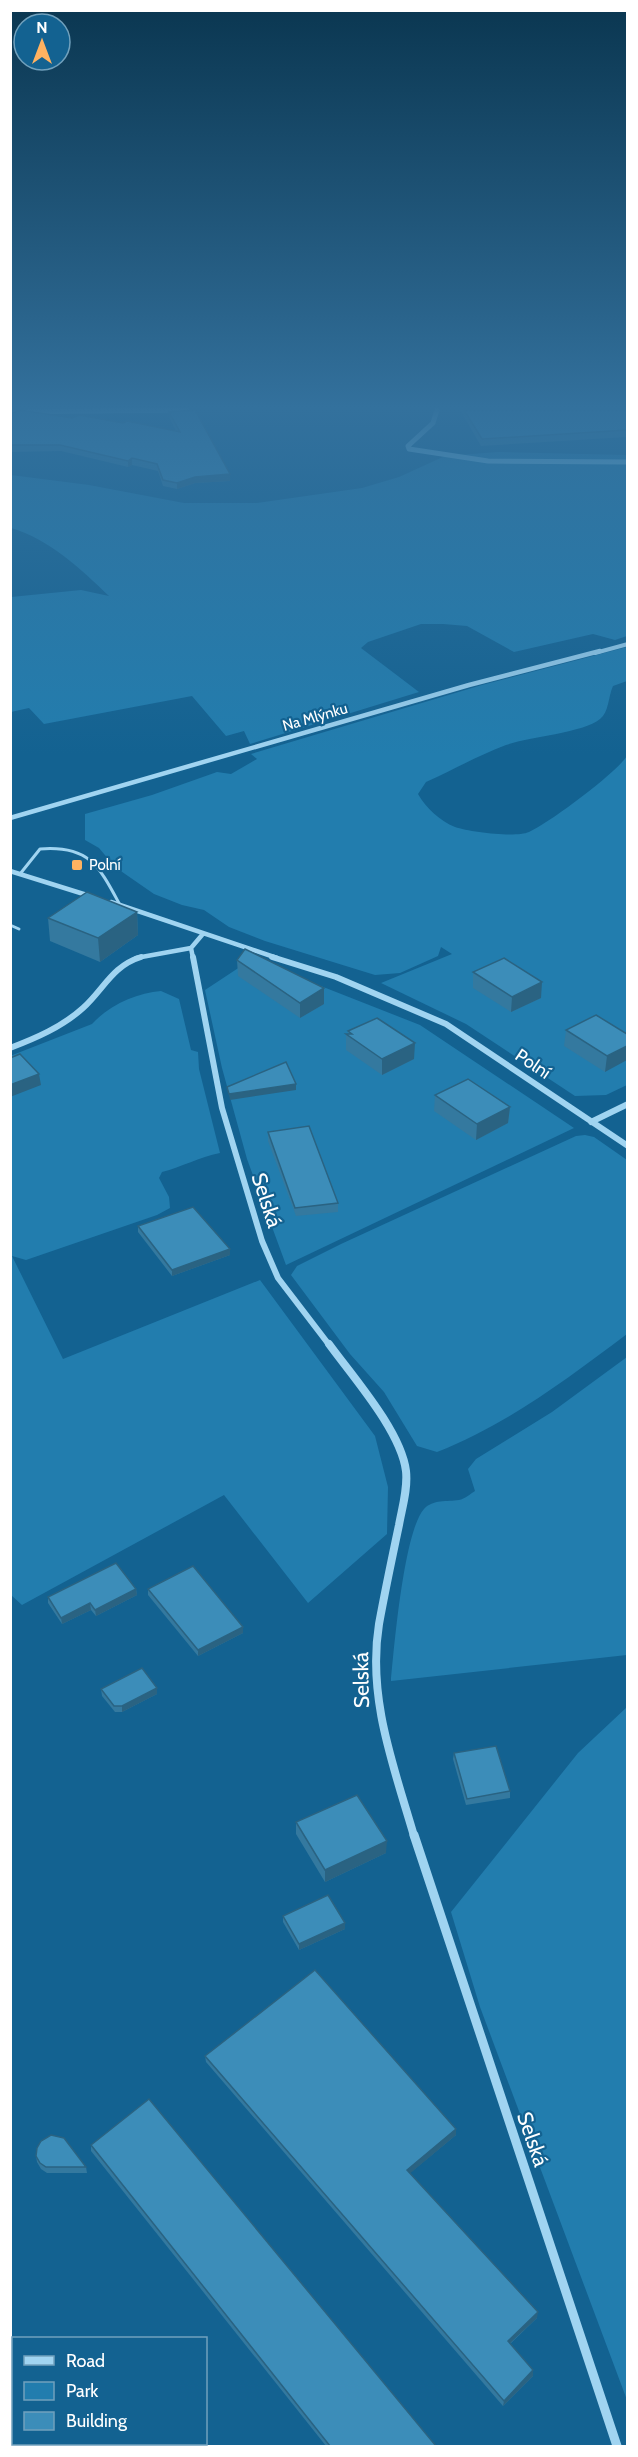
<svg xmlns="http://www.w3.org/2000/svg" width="638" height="2457" viewBox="0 0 638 2457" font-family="Cabin,sans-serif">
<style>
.green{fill:#227dae}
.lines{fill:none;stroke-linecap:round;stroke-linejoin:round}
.stream{stroke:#92d3f4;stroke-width:5}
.service{stroke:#a0d4f1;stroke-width:3}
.minor-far4{stroke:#a0d4f1;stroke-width:4}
.minor-far3{stroke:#a0d4f1;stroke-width:4.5}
.minor-far2{stroke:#a0d4f1;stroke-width:6}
.minor-far1{stroke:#a0d4f1;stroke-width:8}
.minor{stroke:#a0d4f1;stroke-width:9}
.wall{fill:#34799f}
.shaded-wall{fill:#2a6382}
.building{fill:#3c8db9;stroke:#2a6382;stroke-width:1.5}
.poi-dot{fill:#ffb260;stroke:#136291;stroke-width:2}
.labels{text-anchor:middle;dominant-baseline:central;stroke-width:4.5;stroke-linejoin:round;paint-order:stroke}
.far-street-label{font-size:15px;fill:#fff;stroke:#136291}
.far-poi-label{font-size:15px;fill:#fff;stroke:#136291;text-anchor:start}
.street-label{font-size:18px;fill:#fff;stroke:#136291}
.near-street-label{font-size:21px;fill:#fff;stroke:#136291}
</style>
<rect width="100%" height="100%" fill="#136291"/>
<path class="green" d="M498,452L627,455V636L615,640L593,634L514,652L467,626L443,624H421L368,642L361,648L419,692L250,744L244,731L226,736L192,696L44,724L29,708L11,712V597L81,590L109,596C81,569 49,539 11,528V475L89,485L184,503H257L362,488L399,477L445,456Z
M627,647V681L613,686C608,697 609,712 600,719C583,733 528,737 506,745C479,755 453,770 426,782L418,794C426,808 440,821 455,827C470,832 515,838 529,832C549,823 615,774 627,756V1085L606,1095L575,1096L466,1024L381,983L452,954L441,947L438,956L400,973L375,975L265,941L229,927L204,910L182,905L154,894L115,867L99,848L85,840V814L152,795L217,772L231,774L257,759L251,754L482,685Z
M252,959L420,1025L574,1128L286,1265L247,1159L222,1068L205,990Z
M161,991L179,999L191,1050L198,1052L199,1069L220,1153C199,1157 182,1167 162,1172L159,1178L169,1197L170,1208L157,1215L26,1260L12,1256L63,1359L260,1280L375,1436L388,1487L387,1534L308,1603L224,1495L22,1605L11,1595L10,1056L92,1024C109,1005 137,993 161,991Z
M585,1135L594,1137L627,1160V1334C567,1379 508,1424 437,1452L417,1446L384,1392L350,1354L291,1275L297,1266L341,1244L576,1136Z
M627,1357V1655L391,1681C394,1648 404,1531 424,1509C433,1499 447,1502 459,1500C465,1499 470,1494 475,1491L468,1469L476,1459L552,1412Z
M627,1707V2400L480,2007L451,1912L578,1753Z"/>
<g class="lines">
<path class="stream" d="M437,410L433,423L408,446L409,449L488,461L628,462
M10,412L187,410"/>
<path class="service" d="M20,874L40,849C89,845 99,866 120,905
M10,925L19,929"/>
<path class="minor-far4" d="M595,653L628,644"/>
<path class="minor-far3" d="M10,818L469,685L600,651
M10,871L90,896
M111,902L277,958
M136,958L191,948
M193,958L191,948L202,935"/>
<path class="minor-far2" d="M193,957L222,1108L262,1241L278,1278L330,1346
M272,957L336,977L446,1024L628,1146
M10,1048C36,1038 62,1027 83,1008C104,989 112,966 141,957
M591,1122L628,1104"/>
<path class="minor-far1" d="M329,1344C353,1377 401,1431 406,1471C408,1489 402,1508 399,1525C392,1558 385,1591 379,1624C367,1698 394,1767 414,1836"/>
<path class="minor" d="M414,1835L617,2446"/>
</g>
<path class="wall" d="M460,410H627V437L481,446Z
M169,412L230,474V481L195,483L177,489L163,486L158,471L132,465L128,467L61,451L10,452V414L123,423L176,431L170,419Z
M137,912L138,935L100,962L50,941L48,918Z
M237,960L324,988V1004L300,1018L238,976Z
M473,972L541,998L511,1012L473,988Z
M566,1030L627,1034L605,1072L564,1046Z
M348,1031L414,1059L382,1075L346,1050V1034H348Z
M435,1095L510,1107L508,1123L476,1140L434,1111Z
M268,1132L338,1203V1212L296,1216L268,1141Z
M138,1226L230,1249V1255L172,1276L138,1232Z
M136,1589L137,1595L96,1616L91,1610L62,1624L48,1603V1597Z
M148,1589L243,1627V1633L198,1656L148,1595Z
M157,1688V1694L122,1712H115L102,1696L101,1689Z
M454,1753L510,1791V1798L466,1805L453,1759Z
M296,1822L386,1853L325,1882L296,1834Z
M283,1916L345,1929L299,1950L283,1922Z
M205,2056L456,2135L410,2173L537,2318L510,2344L533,2376L503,2406L206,2062Z
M91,2145L436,2446H326L91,2151Z
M36,2156L86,2167L87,2173H47L41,2169L37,2162Z"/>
<path class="shaded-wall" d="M132,458V465L128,467V461Z
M230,474V481L195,483L177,489V483L195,477Z
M137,912L138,935L100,962L98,938Z
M542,982L541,998L511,1012L512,997Z
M324,988V1004L300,1018V1003Z
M415,1043L414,1059L382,1075V1059Z
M627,1046V1060L605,1072L607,1056Z
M39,1074L41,1085L10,1097V1085Z
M296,1084V1090L230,1100L229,1094Z
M510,1107L508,1123L476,1140L477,1124Z
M230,1249V1255L172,1276V1270Z
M136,1589L137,1595L96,1616L95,1610Z
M90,1603L91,1610L62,1624L61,1618Z
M243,1627V1633L198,1656V1650Z
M157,1688V1694L122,1712V1706Z
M387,1841L386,1853L325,1882V1870Z
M345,1923V1929L299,1950V1944Z
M456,2129V2135L407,2176V2170Z
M538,2312L537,2318L507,2346L508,2341Z
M533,2370V2376L503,2406L504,2401Z"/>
<path class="building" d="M20,410L72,418L79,415L123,423L127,421L180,432L169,412L195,410L230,474L195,477L177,483L163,480L157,464L132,458L128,461L60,445H10V414Z
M464,410H627V430L482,439Z
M87,892L137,912L98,938L48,918Z
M245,949L324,988L300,1003L237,960Z
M504,958L542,982L512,997L473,972Z
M596,1015L627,1034V1046L607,1056L566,1030Z
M377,1018L415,1043L382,1059L346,1034H352L348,1031Z
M20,1054L39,1074L10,1085V1058Z
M286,1062L296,1084L229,1094L227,1087Z
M468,1079L510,1107L477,1124L435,1095Z
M309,1126L338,1203L295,1208L268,1132Z
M193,1207L230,1249L172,1270L138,1226Z
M116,1563L136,1589L95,1610L90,1603L61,1618L48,1597Z
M193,1566L243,1627L198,1650L148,1589Z
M142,1668L157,1688L122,1706H114L101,1689Z
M496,1746L510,1791L467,1799L454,1753Z
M357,1795L387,1841L325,1870L296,1822Z
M328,1895L345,1923L299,1944L283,1916Z
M315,1970L456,2129L407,2170L538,2312L508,2341L533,2370L504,2401L205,2056Z
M149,2099L436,2446H330L91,2145Z
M51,2135L64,2138L86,2167H46L40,2163L36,2156L37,2148L41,2141Z"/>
<linearGradient id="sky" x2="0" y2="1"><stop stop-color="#0a3650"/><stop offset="0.54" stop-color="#33719d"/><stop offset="1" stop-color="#33719d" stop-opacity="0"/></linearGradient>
<rect width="638" height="754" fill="url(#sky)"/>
<rect class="poi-dot" x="71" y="859" width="12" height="12" rx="3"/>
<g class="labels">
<g class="far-street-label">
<text transform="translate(315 717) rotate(-16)">Na Mlýnku</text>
</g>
<g class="far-poi-label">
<text x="89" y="865">Polní</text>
</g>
<g class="street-label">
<text transform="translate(533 1064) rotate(34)">Polní</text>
</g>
<g class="near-street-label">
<text transform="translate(267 1200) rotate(72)">Selská</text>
<text transform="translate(361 1680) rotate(-91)">Selská</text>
<text transform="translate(533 2139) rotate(71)">Selská</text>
</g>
</g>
<rect width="638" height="2457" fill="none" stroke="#ffffff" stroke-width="24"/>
<rect x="12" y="2337" width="195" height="108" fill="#136291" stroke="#71a1bd" stroke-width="1.5"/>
<rect x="24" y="2356" width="30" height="9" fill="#a0d4f1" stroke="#71a1bd" stroke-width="1.5"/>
<text x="66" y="2367" font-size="18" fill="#ffffff">Road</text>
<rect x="24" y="2382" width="30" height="18" fill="#227dae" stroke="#71a1bd" stroke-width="1.5"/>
<text x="66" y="2397" font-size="18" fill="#ffffff">Park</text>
<rect x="24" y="2412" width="30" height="18" fill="#3c8db9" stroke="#71a1bd" stroke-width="1.5"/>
<text x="66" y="2427" font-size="18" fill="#ffffff">Building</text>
<g transform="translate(42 42)"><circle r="28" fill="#136291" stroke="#71a1bd" stroke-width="1.5"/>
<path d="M0-4.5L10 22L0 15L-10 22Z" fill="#ffb260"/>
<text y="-9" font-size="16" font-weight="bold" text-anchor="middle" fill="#ffffff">N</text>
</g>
</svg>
